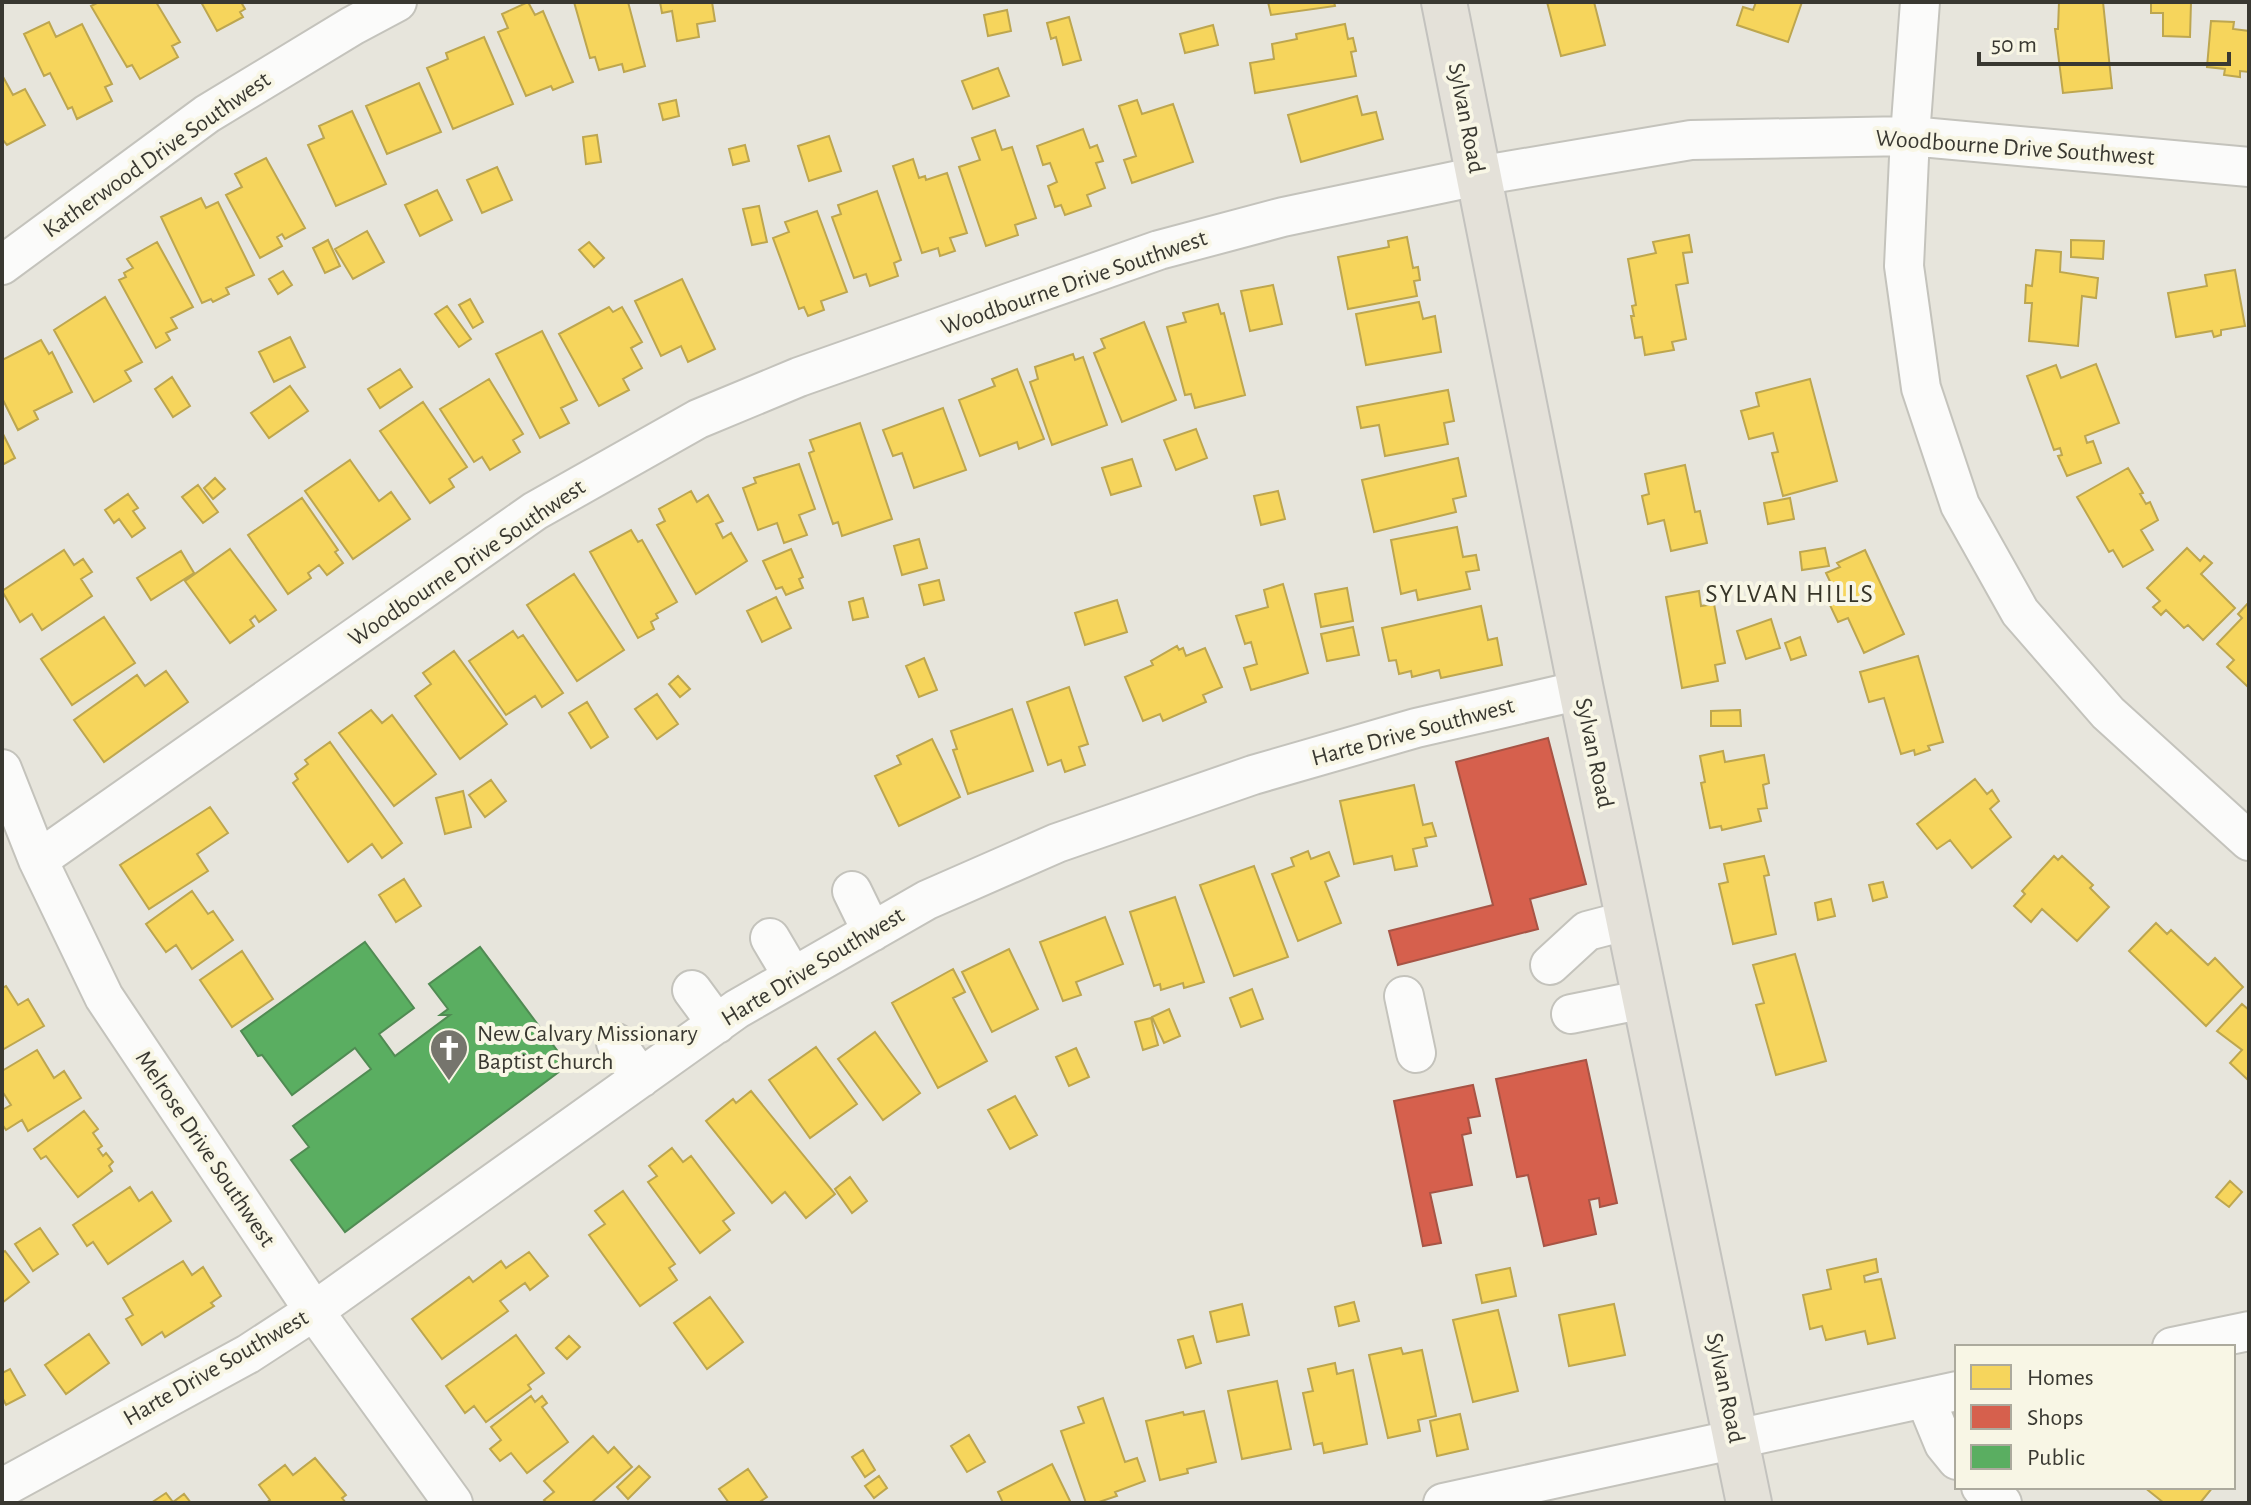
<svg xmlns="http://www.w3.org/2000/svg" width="2251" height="1505" viewBox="0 0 2251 1505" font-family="'Alegreya Sans',sans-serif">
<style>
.homes{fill:#f6d55c;stroke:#bda64f;stroke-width:2}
.shops{fill:#d6604d;stroke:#a75445;stroke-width:2}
.public{fill:#5aae61;stroke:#508b53;stroke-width:2}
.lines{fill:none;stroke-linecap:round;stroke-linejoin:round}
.minor-casing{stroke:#c4c3bc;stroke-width:42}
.major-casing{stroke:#c3c2be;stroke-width:48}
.minor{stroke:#fbfbfa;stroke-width:38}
.major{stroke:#e4e1d9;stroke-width:44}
.labels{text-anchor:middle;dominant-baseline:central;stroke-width:8;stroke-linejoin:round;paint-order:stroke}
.street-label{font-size:24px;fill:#393831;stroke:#f8f6e5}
.poi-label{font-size:24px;fill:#393831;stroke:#f8f6e5;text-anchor:start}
.neighbourhood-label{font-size:26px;letter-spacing:2px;fill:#363427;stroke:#f8f6e5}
</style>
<rect width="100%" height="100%" fill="#e7e5dc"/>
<path class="homes" d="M99,2H156L180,42L172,46L178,57L140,79L132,65L127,67L91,6Z
M201,2H241L245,9L240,12L243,17L217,31Z
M528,2L535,15L543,11L573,82L553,90L551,86L526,96L498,32L508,28L502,14Z
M574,2H628L645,66L624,72L622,64L599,70L595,57L590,58Z
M660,2H712L715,21L697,24L699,37L677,41L672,11L662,13Z
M1268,2H1334L1335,6L1271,15Z
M1547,2H1594L1605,45L1561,56Z
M1756,2H1802L1788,42L1737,25L1743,7L1753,10Z
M2059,2H2103L2112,88L2063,93L2055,29H2058Z
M2123,2H2191L2190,37L2163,36V13H2151V3Z
M1007,10L1011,31L988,36L984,15Z
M1069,17L1081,60L1063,65L1056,37L1051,39L1047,23Z
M2211,21L2234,22L2233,29L2249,31V72L2240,71V77L2224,75L2225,69L2207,67Z
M49,22L56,37L82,24L112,84L105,87L112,101L77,119L72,107L68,109L50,73L44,76L24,34Z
M1345,24L1348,39L1353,38L1356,51L1351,52L1356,76L1255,93L1250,63L1274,59L1272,44L1297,39L1296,34Z
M1213,25L1218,45L1185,53L1180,34Z
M484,37L513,104L453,129L427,68L448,59L446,53Z
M998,68L1009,96L973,109L962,81Z
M2,75L13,95L25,89L45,125L7,145L2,139Z
M419,83L441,132L387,154L366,106Z
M1357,96L1362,115L1376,112L1383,139L1301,162L1288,115Z
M676,100L679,116L663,120L659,104Z
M1137,100L1142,114L1173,104L1193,162L1132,183L1124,160L1136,156L1119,106Z
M352,111L386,184L336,206L308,145L324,138L319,126Z
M1083,129L1090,148L1097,145L1103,161L1096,163L1105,188L1087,195L1091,206L1065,215L1061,205L1055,207L1048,186L1057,182L1050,163L1043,165L1037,146Z
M995,130L1002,150L1012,147L1036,218L1015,225L1018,235L986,246L959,167L980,160L972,138Z
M597,135L601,162L586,164L583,137Z
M829,136L841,171L809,181L798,146Z
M745,145L749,161L733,165L729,149Z
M266,158L305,228L285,239L282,234L277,237L282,246L260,258L226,195L242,187L235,174Z
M913,159L919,178L925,176L926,180L947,173L967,233L950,238L955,251L940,256L938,248L922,253L893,166Z
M497,167L512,200L482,213L467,180Z
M437,190L452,220L420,236L405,205Z
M877,191L901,260L894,263L898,276L870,286L866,274L854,278L832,217L841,214L838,205Z
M201,198L206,208L218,202L254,275L226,288L229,294L213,302L211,299L202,303L161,217Z
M759,206L767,242L752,245L743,209Z
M817,211L847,292L821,301L824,310L808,316L804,307L799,309L773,238L789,232L785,222Z
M367,231L384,262L353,279L335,249Z
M1689,235L1692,252L1683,253L1688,283L1676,285L1686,339L1672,342L1674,350L1645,355L1642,337L1635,338L1631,316H1634L1632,306L1636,305L1628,259L1656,253L1653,242Z
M1407,237L1413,268L1418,267L1420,280L1414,281L1417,296L1348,309L1338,257L1389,247L1388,241Z
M328,240L340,266L325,273L313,248Z
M2071,240L2104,241L2103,259L2071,257Z
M157,242L193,307L171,318L177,328L166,333L170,340L156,348L119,280L126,277L124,273L133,268L127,259Z
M589,242L604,258L594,267L579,250Z
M2036,250L2061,252L2060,272L2098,278L2096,298L2082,296L2078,346L2029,341L2032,303H2025L2026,285L2032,286Z
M2235,270L2245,326L2221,330V335L2214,337L2212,331L2176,337L2168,293L2207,286L2205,275Z
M283,271L292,285L278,294L269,279Z
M682,279L715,349L688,362L681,346L661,356L635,301Z
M1273,285L1282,324L1250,331L1241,291Z
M105,297L142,362L125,371L131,381L94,402L54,330Z
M470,299L483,322L473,328L459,305Z
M1419,302L1423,319L1435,316L1441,352L1366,365L1356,314Z
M1218,304L1221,314L1224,313L1245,395L1195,408L1191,394L1185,395L1167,327L1186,322L1183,313Z
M447,306L471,339L459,347L435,314Z
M609,307L613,312L622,307L642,342L631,348L642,368L623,379L629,390L599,406L559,334Z
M1144,322L1176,400L1122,422L1094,353L1105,348L1101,339Z
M542,331L577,400L561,408L569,423L540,438L496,354Z
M290,337L305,367L274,382L259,352Z
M41,340L49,354L52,352L72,392L34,411L38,419L18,430L2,398V360Z
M1073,354L1075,360L1083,357L1107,425L1052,445L1030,382L1038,379L1035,367Z
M2096,364L2119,423L2085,436L2087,443L2093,441L2101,463L2067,476L2058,456L2062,455L2060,448L2054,450L2027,376L2056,365L2061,378Z
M400,369L412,387L380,408L368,389Z
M1017,369L1044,439L1019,449L1017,442L980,456L959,400L995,386L992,379Z
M172,377L190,406L173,417L155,389Z
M489,379L523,434L513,440L520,452L490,470L482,457L474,462L440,409Z
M1810,379L1837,481L1783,496L1772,453L1778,452L1773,433L1749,439L1741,411L1759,406L1756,393Z
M290,386L308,411L269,438L251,413Z
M1448,390L1454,421L1444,423L1448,444L1385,456L1379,425L1361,428L1357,407Z
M423,402L467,467L449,479L454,487L430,503L380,431Z
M943,408L966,470L914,488L902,453L893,456L883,430Z
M860,423L892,519L842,536L838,522L833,524L809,453L814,451L810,440Z
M1196,429L1207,458L1176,470L1164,440Z
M2,432L15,458L2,465Z
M1458,458L1466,496L1453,499L1456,512L1374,532L1362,480Z
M1132,459L1141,486L1111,495L1102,468Z
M350,460L379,501L391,492L410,519L353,559L305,491Z
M799,464L815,509L799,515L807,535L784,543L777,523L758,530L743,488L756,483L754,478Z
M1685,465L1695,512L1700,511L1707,543L1671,551L1664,520L1648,524L1642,496L1649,494L1645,474Z
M2128,468L2143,493L2140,494L2146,504L2150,502L2158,520L2141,530L2153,550L2123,567L2113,550L2109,552L2077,497Z
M215,478L225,489L213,499L204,488Z
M198,485L218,512L203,523L182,497Z
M691,491L697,502L708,495L723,521L716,524L723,538L731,533L747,561L696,594L657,525L665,521L659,509Z
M1278,491L1285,519L1261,525L1254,496Z
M128,494L138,508L133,511L145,528L132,537L119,519L114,523L105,510Z
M302,498L338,550L335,552L343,563L327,575L319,565L308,573L311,578L288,594L248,535Z
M1790,498L1794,519L1768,524L1764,503Z
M1457,527L1463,557L1476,555L1479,570L1466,572L1470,589L1418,600L1416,590L1401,594L1391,540Z
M631,530L638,542L642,540L677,602L656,614L658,618L651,622L654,629L638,638L590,552Z
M919,539L927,568L902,575L894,546Z
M1825,548L1829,566L1802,570L1800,552Z
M2187,548L2200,561L2204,556L2212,563L2201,574L2235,608L2203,640L2188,625L2184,628L2166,610L2161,615L2153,607L2160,601L2147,588Z
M230,549L276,610L259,622L255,616L250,620L254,626L230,643L185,581Z
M791,549L803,577L799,579L803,588L786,595L782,587L776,589L763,561Z
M64,550L74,565L83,559L92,572L81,579L92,596L42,630L32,614L20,622L2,591Z
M1865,550L1904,634L1864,653L1848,618L1838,622L1827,599L1836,594L1826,573L1840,567L1837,563Z
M181,551L194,573L151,600L137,578Z
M574,574L624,650L577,681L527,605Z
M939,580L944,600L924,605L919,585Z
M1283,584L1308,673L1251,690L1244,668L1257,664L1251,642L1245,644L1236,616L1268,607L1264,590Z
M1347,588L1353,621L1321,627L1315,594Z
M1699,591L1701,606L1714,604L1725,663L1715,665L1718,681L1682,688L1666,597Z
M776,597L791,628L762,642L747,611Z
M863,598L868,617L853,620L849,602Z
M1117,600L1127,632L1085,645L1075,613Z
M2249,602V688L2227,667L2234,660L2217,644L2242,618L2238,614Z
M1481,606L1488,640L1497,638L1502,665L1441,678L1439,670L1412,677L1411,671L1399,674L1396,660L1389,661L1382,628Z
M104,617L135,663L72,705L41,659Z
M1771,619L1780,648L1746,659L1737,631Z
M1353,627L1359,655L1327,661L1321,634Z
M513,631L518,638L523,635L563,693L542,707L535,696L506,715L469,661Z
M1800,637L1806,655L1791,660L1785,643Z
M1177,646L1179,650L1183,648L1186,656L1205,648L1222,687L1203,695L1206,702L1163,721L1160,714L1143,721L1125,677L1153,665L1151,661Z
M454,651L507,724L460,759L415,696L431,684L423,673Z
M1918,656L1943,742L1928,746L1930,750L1915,755L1914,750L1901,754L1884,698L1869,702L1860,672Z
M924,658L937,690L919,697L906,666Z
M166,671L188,702L104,762L74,720L137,675L145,686Z
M678,676L690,689L680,697L669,684Z
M1069,687L1088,744L1079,747L1085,765L1065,772L1061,760L1048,765L1027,702Z
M657,694L678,724L657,739L635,709Z
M587,702L608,737L591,748L569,713Z
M1012,709L1033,771L968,794L953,750L957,749L951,731Z
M371,710L382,723L392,715L436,774L394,806L339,733Z
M1740,710L1741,726H1711V711Z
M932,739L960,797L899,826L875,776L901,764L897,756Z
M330,742L402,843L382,858L372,844L348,862L293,783L298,779L295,774L308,764L305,760Z
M1723,751L1725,762L1764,755L1769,783L1763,785L1767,808L1758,809L1761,821L1722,830L1721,826L1710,828L1701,783L1705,782L1700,756Z
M1975,779L1987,794L1992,790L1999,801L1990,809L2011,837L1972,868L1950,840L1937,849L1917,824Z
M491,780L506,801L485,817L469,795Z
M1414,785L1423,825L1432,823L1436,836L1425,838L1427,846L1413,849L1417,866L1395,870L1392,856L1354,864L1340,801Z
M463,791L471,827L445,834L436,798Z
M210,807L228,833L197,854L208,871L149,909L120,865Z
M1308,851L1311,859L1329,852L1339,876L1325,882L1341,923L1298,941L1272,874L1294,866L1291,858Z
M1764,856L1769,875L1764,876L1776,934L1733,944L1719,884L1728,882L1724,864Z
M2054,856L2058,860L2062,856L2093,885L2090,888L2109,907L2077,941L2042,909L2031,922L2014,906L2025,894L2022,891Z
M1254,866L1288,957L1234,976L1200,885Z
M404,879L421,906L396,922L379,895Z
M1883,882L1887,897L1873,901L1869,885Z
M192,891L208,914L213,911L233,940L192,969L176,945L166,952L146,924Z
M1175,897L1204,982L1184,988L1183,983L1161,990L1160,984L1154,986L1130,912Z
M1831,899L1835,916L1818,920L1815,903Z
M1105,917L1123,964L1076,982L1081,995L1063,1001L1040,942Z
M2156,923L2167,934L2171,930L2208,965L2215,958L2243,987L2206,1026L2129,951Z
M1009,949L1038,1009L992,1032L962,972Z
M242,951L273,999L232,1027L200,980Z
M1795,954L1826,1061L1776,1075L1756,1005L1764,1003L1753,965Z
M953,969L965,992L953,998L987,1061L938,1088L892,1003Z
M6,986L18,1005L28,999L44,1026L2,1050V988Z
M1252,989L1263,1019L1241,1027L1230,998Z
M2242,1004L2249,1010V1081L2230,1063L2242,1050L2217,1031Z
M1169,1009L1180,1036L1164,1043L1152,1017Z
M1151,1018L1158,1045L1143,1050L1135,1022Z
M875,1032L920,1093L883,1120L838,1059Z
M816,1047L857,1104L810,1138L769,1080Z
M1076,1048L1089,1077L1069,1086L1056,1057Z
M37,1050L54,1078L64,1071L81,1098L28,1131L22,1120L6,1130L2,1124V1110L11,1105L2,1091V1071Z
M751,1091L835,1194L806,1218L785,1192L772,1203L706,1121L733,1099L736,1103Z
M1015,1096L1037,1135L1010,1149L988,1110Z
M84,1111L98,1129L93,1133L102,1146L98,1149L103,1156L106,1153L113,1162L109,1166L112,1171L78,1197L46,1156L41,1159L34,1149Z
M672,1148L683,1162L691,1156L734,1213L723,1221L730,1230L700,1253L648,1182L657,1176L649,1166Z
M850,1177L867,1201L852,1213L835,1189Z
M2230,1181L2242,1192L2229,1207L2216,1197Z
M130,1187L139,1201L152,1192L171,1221L108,1264L93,1242L87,1246L73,1225Z
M623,1191L675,1264L669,1268L677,1280L640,1306L589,1235L605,1224L595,1211Z
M40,1228L58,1254L33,1271L15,1244Z
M5,1251L29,1282L2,1303V1253Z
M529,1252L548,1276L530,1290L525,1283L500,1301L508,1311L442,1359L412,1319L469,1277L473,1282L501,1261L506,1268Z
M1876,1259L1878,1272L1864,1276L1865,1282L1881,1279L1895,1338L1868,1344L1865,1331L1826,1340L1822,1326L1810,1329L1803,1295L1831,1289L1827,1270Z
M183,1261L192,1275L203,1267L221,1296L211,1303L214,1306L165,1337L162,1332L142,1345L126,1319L133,1315L123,1298Z
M1510,1268L1516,1296L1482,1303L1476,1275Z
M710,1297L743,1342L707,1369L674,1323Z
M1354,1302L1359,1321L1339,1326L1335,1307Z
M1242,1304L1249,1335L1217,1342L1210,1312Z
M1614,1304L1625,1355L1569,1366L1559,1315Z
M1498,1310L1518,1391L1473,1402L1453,1320Z
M89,1334L109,1363L66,1394L45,1365Z
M516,1335L544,1373L528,1385L531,1389L486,1422L474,1406L465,1413L446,1386Z
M569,1336L580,1347L567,1359L556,1348Z
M1193,1336L1201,1363L1186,1368L1178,1340Z
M1401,1348L1403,1354L1422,1350L1436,1416L1418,1420L1420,1431L1388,1438L1369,1355Z
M1335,1363L1337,1374L1353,1370L1367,1444L1324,1453L1322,1443L1314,1445L1303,1393L1313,1391L1308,1369Z
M10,1369L25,1395L6,1405L2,1397V1373Z
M1277,1381L1291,1449L1242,1459L1228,1391Z
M531,1396L535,1402L542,1396L547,1403L542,1407L568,1442L527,1473L511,1453L500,1461L490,1449L501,1440L491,1427Z
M1103,1398L1125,1462L1137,1458L1145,1481L1115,1492L1117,1496L1096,1503H1086L1061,1431L1084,1423L1078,1407Z
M1204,1411L1216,1462L1187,1469L1188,1473L1160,1480L1146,1421L1183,1412L1184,1415Z
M1460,1414L1468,1449L1437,1456L1430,1421Z
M969,1435L985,1462L967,1472L951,1446Z
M593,1436L608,1453L614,1447L632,1467L591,1503H547L544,1500L554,1492L544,1481Z
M863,1450L875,1470L865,1477L852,1457Z
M315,1458L346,1495L342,1498L346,1503H266L270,1500L259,1485L285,1465L293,1475Z
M1052,1464L1071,1503H1003L998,1492Z
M639,1466L650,1477L628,1499L617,1487Z
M748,1469L767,1497L758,1503H729L719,1489Z
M879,1476L887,1488L874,1498L865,1486Z
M2144,1487H2213L2200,1503H2164Z
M166,1493L173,1502L184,1494L191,1503H151Z"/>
<path class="shops" d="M1548,738L1586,884L1530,899L1538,929L1398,965L1389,931L1493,905L1456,762Z
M1586,1060L1617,1203L1600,1207L1599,1198L1589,1200L1596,1234L1544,1246L1528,1175L1517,1177L1496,1079Z
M1473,1085L1480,1116L1468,1118L1471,1133L1462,1135L1472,1185L1430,1193L1441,1243L1423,1246L1394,1101Z"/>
<path class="public" d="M365,942L414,1008L379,1034L395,1056L450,1015H440L448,1009L429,984L480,947L568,1065L345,1232L291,1160L309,1147L293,1126L371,1069L355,1048L292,1095L262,1055L258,1056L241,1031Z"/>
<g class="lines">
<defs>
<path id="minor" d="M1920,2L1910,136L1904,266L1921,388L1960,505L2020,612L2108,713L2249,841
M2,265L207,114L352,26L397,2
M2,769L38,860L104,997L314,1311L453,1503
M38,860L535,511L698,419L799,377L1159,250L1283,217L1478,176L1691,140L1910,136L2249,167
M852,891L872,932
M770,938L793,977
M1550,965L1587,931L1629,920
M692,990L717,1024
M1404,996L1416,1053
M1571,1014L1645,999
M616,1043L641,1078
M2172,1347L2249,1331
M1925,1398L1944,1444L1957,1460
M1981,1487L2002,1503
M2,1488L248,1354L314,1311L737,1009L927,900L1057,843L1253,775L1416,728L1581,690
M1443,1503L1957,1391"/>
<path id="major" d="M1444,2L1581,690L1749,1503"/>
</defs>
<use href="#minor" class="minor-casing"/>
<use href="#major" class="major-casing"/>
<use href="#minor" class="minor"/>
<use href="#major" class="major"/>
</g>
<defs>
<symbol id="church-pin" viewBox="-11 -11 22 30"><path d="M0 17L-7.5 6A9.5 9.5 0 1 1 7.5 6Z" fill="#76756d" stroke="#f8f6e5"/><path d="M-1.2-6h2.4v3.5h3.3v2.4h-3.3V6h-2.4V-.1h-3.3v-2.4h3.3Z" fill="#fff"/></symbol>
</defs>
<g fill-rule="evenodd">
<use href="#church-pin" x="427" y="1026" width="44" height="60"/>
</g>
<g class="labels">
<g class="street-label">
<text transform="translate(1466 118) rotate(79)">Sylvan Road</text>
<text transform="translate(2015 148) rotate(4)">Woodbourne Drive Southwest</text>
<text transform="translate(157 155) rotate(-35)">Katherwood Drive Southwest</text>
<text transform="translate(1074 283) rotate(-19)">Woodbourne Drive Southwest</text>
<text transform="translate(467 563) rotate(-34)">Woodbourne Drive Southwest</text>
<text transform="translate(1413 732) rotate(-15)">Harte Drive Southwest</text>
<text transform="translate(1594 753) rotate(78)">Sylvan Road</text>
<text transform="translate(813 967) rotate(-31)">Harte Drive Southwest</text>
<text transform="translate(205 1149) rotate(56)">Melrose Drive Southwest</text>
<text transform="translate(216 1368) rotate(-30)">Harte Drive Southwest</text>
<text transform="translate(1725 1388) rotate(78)">Sylvan Road</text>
</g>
<g class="poi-label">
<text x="477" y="1034">New Calvary Missionary<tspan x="477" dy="28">Baptist Church</tspan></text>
</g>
<g class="neighbourhood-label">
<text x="1790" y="594">SYLVAN HILLS</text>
</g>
</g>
<rect width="2251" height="1505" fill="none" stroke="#393831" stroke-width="8"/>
<rect x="1955" y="1345" width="280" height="144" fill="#f8f6e5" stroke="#acaa9d" stroke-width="2"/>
<rect x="1971" y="1365" width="40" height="24" fill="#f6d55c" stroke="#acaa9d" stroke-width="2"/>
<text x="2027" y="1385" font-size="24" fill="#393831">Homes</text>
<rect x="1971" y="1405" width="40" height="24" fill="#d6604d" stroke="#acaa9d" stroke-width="2"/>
<text x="2027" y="1425" font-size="24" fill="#393831">Shops</text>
<rect x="1971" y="1445" width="40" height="24" fill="#5aae61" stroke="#acaa9d" stroke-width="2"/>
<text x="2027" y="1465" font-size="24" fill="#393831">Public</text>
<path d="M1979 52v12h250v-12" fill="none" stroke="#393831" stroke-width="4"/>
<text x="1991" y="52" font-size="24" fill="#393831" stroke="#f8f6e5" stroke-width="6" paint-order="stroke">50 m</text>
</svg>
